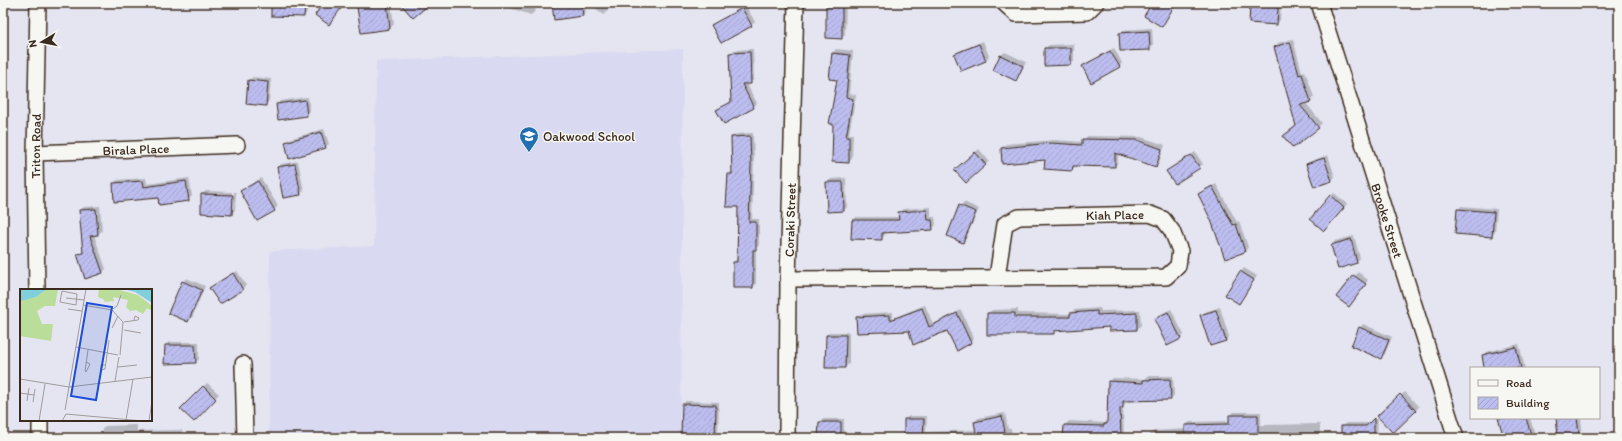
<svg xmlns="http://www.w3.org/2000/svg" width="1622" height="441" viewBox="0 0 1622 441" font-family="Itim,sans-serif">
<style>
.built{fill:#d9d9f1}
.shadow{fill:#0003}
.building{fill:url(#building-hatch);stroke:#3b2a1e}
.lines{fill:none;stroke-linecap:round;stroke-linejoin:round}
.minor-casing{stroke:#3b2a1e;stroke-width:18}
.minor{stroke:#f6f6f2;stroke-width:15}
.labels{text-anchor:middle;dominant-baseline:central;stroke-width:3;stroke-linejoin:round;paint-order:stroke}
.poi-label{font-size:13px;fill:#3b2a1e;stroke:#f6f6f2;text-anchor:start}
.street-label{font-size:13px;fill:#3b2a1e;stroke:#f6f6f2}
.inset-road{fill:none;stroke:#a19a9d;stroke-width:1}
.view{fill:#1d4ed8;fill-opacity:0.15;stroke:#1d4ed8;stroke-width:2}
.inset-edge{fill:none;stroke:#3b2a1e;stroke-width:2}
</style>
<defs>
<pattern id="building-hatch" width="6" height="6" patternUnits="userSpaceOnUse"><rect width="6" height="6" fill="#bdbef0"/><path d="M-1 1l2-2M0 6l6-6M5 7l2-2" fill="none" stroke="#a3a3cd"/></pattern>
</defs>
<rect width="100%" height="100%" fill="#e5e5f1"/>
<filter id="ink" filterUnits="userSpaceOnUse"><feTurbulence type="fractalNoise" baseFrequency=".025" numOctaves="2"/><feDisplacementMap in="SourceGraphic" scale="8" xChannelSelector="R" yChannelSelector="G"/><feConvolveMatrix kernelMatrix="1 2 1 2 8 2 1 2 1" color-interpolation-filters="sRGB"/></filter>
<g filter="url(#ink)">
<path class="built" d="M683,49L681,438H269L270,251L374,246L376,61Z"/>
<path class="shadow" d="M272,3H308L307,12L304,16Z
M370,3H391L394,24L390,28L362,32L358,8L362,4Z
M505,3H537L535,11L531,15L504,6Z
M553,3H585L586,12L582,15Z
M598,3H614L604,15L594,7Z
M830,3H846L845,34L842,38L827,7Z
M1253,3L1281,4L1280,20L1276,24L1250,22L1251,5Z
M746,6L755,22L751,25H713L716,22Z
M1152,28L1153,45L1149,49L1120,33L1123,30Z
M1293,39L1302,72L1305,71L1314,97L1310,101L1305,102L1322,123L1318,127L1297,126L1275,47L1278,43Z
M983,41L989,56L986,60L962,70L955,54L959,51Z
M1074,44V61L1070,64L1045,48L1049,45Z
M1114,48L1122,63L1119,67H1083L1087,63Z
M753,49L754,79L750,83H746L757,103L754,107L725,123L718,110L732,101L730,53L734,50Z
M836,49L853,51L849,94L856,95L849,134H853L852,158L849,162L834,124L838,79L830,78L833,53Z
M1005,52L1026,62L1019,76L1016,80L994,70L1001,55Z
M253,77L271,79L269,101L266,105L249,80Z
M308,97L310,111L307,115L277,105L280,101Z
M324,129L329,144L325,147L286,142L289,139Z
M753,133L754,160L752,219H759V245L756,248V284L753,287H734V262L737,258L739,206L729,175L732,171V137L736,134Z
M1087,136L1141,137L1165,145L1159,162L1156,166L1118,153V162L1115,166L1076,165L1072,170L1046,159L1002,148L1006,144L1055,140L1083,142Z
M979,149L989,161L985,165L959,166Z
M1195,152L1203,164L1199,167L1168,171Z
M1328,155L1335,177L1332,180L1307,164L1311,161Z
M298,161L304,191L300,194L278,168L281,164Z
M146,178L147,184L189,178L192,196L188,200L159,197L114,184L117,180Z
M261,178L278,206L274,210L241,191Z
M846,178L847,207L844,210L827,183L831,179Z
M1216,184L1237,222L1239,221L1248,247L1245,251L1212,220L1199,195Z
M206,191L232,192L231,211H233L234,192H236L235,210L231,214L202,194Z
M1334,193L1347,204L1328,227L1331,196Z
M964,202L979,209L966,238L963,242L960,206Z
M100,206L102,231L98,234L94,235L106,269L102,273L78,255L84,251L80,210L84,207Z
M1461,206L1497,209L1495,232L1492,236L1458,210Z
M931,207V217H935L936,225L932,229L885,232V235L881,239L853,221L856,217H900L899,213L903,209Z
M1354,236L1360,258L1357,262L1338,267L1332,245L1335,241Z
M1244,268L1257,276L1239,303L1241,272Z
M237,271L246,285L242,289L214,285Z
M1358,272L1368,280L1352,302L1338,297Z
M186,278L205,286L192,318L188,321L183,282Z
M925,305L933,324L961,310L974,339L971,342L957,349L948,330H909L857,317L860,314L893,312V318Z
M1220,307L1229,337L1226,340L1201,316L1205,312Z
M1100,308L1101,311L1140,310L1141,325L1137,329L1110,326L1057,329L1053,333H1016L1015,334L988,313L992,310L1018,309V313L1070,314L1074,310Z
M1171,309L1184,335L1180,339L1155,319L1159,315Z
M1363,324L1392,337L1385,354L1381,358L1360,328Z
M830,332H849V364L845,367H826L827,335Z
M169,342H199V359L195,362L166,345Z
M1519,344L1525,368H1485L1483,356L1486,352Z
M1148,376H1173L1174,396L1170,399L1127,400L1126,403L1123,406L1124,438H1064L1065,425L1069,421L1107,423L1109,382L1113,378L1145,379Z
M207,383L219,394L194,421L182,409Z
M1405,392L1419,407L1393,432L1378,416Z
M686,401L719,402L718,438H682L683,404Z
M1234,412H1261V425L1320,424V438H1150V434L1154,431L1186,429V425L1190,422L1230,421V416Z
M1005,413L1008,429H1011L1012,434L1008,438H905V420L909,416H927L926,432L976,430L975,422L978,418Z
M1378,417L1377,438H1342V426L1346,423H1371Z
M1499,418H1530L1535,435L1532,438H1505Z
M1557,418H1581L1582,429L1578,433Z
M823,419H844V438H819L820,422Z
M137,425V431L182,430L183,438H102V429L105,426Z"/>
<path class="building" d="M271,3H305L304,17L271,16Z
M323,3H345L329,25L315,15Z
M387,3L390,29L361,33L357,7Z
M400,3H431L413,18Z
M552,3H581L583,16L554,20Z
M1152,3H1176L1162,27L1144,16Z
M1250,5L1278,7L1277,25L1249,23Z
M826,6H842V39L826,38Z
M742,8L752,26L721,43L711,25Z
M1149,31L1150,50L1120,51L1119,33Z
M1290,42L1299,75L1302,74L1311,102L1300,105L1319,128L1293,148L1283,136L1296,126L1274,47Z
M979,44L986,61L961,71L954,54Z
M1044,48H1071V65L1044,66Z
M1110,51L1120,67L1091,83L1082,66Z
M750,52L751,84H742L754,108L724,124L716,110L731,102L729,53Z
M832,53L850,55L846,97L853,99L846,137H849V163L832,162L833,124H829L837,80L829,79Z
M1000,55L1023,66L1016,81L993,70Z
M248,80L268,82L266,106L246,104Z
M305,100L307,116L278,120L276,104Z
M321,132L326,148L289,159L285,142Z
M750,136L751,165L749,222H756V250H753V288H733V262H737L738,207H726L728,174H732L731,137Z
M1082,139L1137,140L1162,149L1156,167L1115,153V167L1073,166L1072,171L1044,169L1045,160L1002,164L1001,148L1051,143L1082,145Z
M975,152L986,165L966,183L954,170Z
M1191,155L1200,168L1175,184L1166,171Z
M1324,158L1332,181L1314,187L1306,164Z
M295,164L301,195L283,198L277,167Z
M143,181L144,187L186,181L189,201L159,205L158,198L114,202L113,183Z
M258,181L275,211L257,221L240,191Z
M826,182H843L844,211L827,212Z
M1212,186L1233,225L1236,224L1245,252L1225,259L1211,220L1198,194Z
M201,194L233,195L232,215L201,213Z
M1330,195L1344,208L1324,231L1310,219Z
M959,205L976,212L963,243L947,236Z
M96,209L98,235L90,236L103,273L85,279L77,254L83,253L79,210Z
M1457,209L1494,212L1492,237L1455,234Z
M927,210L928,220H932L933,230L882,233V240L851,239L852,220H899L898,212Z
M1351,239L1357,263L1338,269L1331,245Z
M1240,271L1254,280L1239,304L1225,295Z
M233,273L243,290L220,304L209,288Z
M1353,275L1366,284L1349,307L1336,297Z
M182,281L202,290L188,322L168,313Z
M922,308L929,327L957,313L971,343L957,351L947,331L913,345L909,331L857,333L856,317L890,315V320Z
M1216,310L1226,341L1210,346L1200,315Z
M1097,311V315L1137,313V330L1109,331V327L1054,331V334H1015V335H987V313H1015V317H1070V313Z
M1168,312L1181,339L1167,346L1154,319Z
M1359,327L1389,340L1381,359L1351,346Z
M826,335H846L845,368H825Z
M165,345H195L196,363L164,364Z
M1516,347L1521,368H1484L1482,355Z
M1170,379L1171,400L1123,401V408H1120L1121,438H1063L1064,425L1104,426V424H1107L1108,381L1143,383V380Z
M203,386L216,399L194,422L180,409Z
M1400,394L1416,411L1393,433L1377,416Z
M682,404L716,405L715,438H681Z
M1229,415H1258V438H1185V425L1229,424Z
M1002,416L1006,438H977L974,422Z
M1374,418V438H1341V426H1366Z
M1498,418H1526L1532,438H1504Z
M1556,418H1577L1579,434L1558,436Z
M904,419H924L923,438H904Z
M819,422H841V438H818Z"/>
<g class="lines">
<defs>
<g id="minor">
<path d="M1004,3L1016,14L1087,12L1096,3"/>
<path id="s1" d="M1319,3L1456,438"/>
<path id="s2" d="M35,153L237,145"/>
<path d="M788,279L1166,277L1178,266L1180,251L1172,231L1163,219L1150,214L1019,217L1005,224L997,277"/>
<path id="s3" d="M37,290L35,153L38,3"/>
<path d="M243,364L245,438"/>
<path d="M40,420V438"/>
<path id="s4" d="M787,438L788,279L796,3"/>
</g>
</defs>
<use href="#minor" class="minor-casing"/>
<use href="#minor" class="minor"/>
</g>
</g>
<defs>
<symbol id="school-pin" viewBox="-11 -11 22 30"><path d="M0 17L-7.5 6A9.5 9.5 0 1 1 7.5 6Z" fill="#1f6fb2" stroke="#f6f6f2"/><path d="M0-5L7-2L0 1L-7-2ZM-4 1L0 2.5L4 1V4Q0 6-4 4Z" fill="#fff"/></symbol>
</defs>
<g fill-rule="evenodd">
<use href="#school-pin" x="518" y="125" width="22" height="30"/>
</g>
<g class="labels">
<g class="poi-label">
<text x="543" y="136">Oakwood School</text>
</g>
<g class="street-label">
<text stroke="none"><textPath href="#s3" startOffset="144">Triton Road</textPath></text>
<text stroke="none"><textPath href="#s2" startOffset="101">Birala Place</textPath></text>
<text transform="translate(1115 215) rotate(-1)">Kiah Place</text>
<text stroke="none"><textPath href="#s4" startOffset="218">Coraki Street</textPath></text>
<text stroke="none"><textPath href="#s1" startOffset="228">Brooke Street</textPath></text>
</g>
</g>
<g transform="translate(20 289)">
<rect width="132" height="132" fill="#e5e5f1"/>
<path d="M27,0H38L35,17H25L17,22L22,35H33L31,52L0,47V12L16,8ZM79,0H96L118,6L132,17V22L127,19L123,25L116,21L110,22L106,18L108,11L93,8L94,12L85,13L83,10L78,8Z" fill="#bade99"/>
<path d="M0,0H27L16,8L1,12ZM103,0H132V14L115,3Z" fill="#80d0dc"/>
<path class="inset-road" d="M42,2L57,5L56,16L40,13ZM46,9L64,11M63,16L92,21L103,33L100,66M48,20L62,22M93,20L97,17L101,6M104,33L118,31L119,29L115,27L114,31M92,39L98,27M104,41L121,44M56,58L98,66M66,73L70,75L66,83L65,82L68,61M85,76H81V81L85,80L89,51M98,78L117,76M0,90L49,98L132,88M95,92L99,68M0,104L14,106M7,112L9,99M13,113L15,100M45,121L66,0M106,131L113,90M19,132L25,95M42,132L46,125L123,132M129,132L132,112"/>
<path class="view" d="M67,14L92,18L76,111L51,107Z"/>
<rect width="132" height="132" class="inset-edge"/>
</g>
<rect width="1622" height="441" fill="none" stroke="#f6f6f2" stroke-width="16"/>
<rect x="8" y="8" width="1606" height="425" fill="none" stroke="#3b2a1e" stroke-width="1.5" filter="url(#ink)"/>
<rect x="1470" y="367" width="130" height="52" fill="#f6f6f2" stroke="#aba49d"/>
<rect x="1478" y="380" width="20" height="6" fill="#f6f6f2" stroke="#aba49d"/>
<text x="1506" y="387" font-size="12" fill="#3b2a1e">Road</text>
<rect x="1478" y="397" width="20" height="12" fill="url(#building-hatch)" stroke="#aba49d"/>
<text x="1506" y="407" font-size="12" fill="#3b2a1e">Building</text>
<g transform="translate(42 42) rotate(260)" stroke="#f6f6f2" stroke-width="3" paint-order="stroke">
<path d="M0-3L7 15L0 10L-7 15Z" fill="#3b2a1e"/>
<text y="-6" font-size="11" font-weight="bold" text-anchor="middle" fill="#3b2a1e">N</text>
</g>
</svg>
